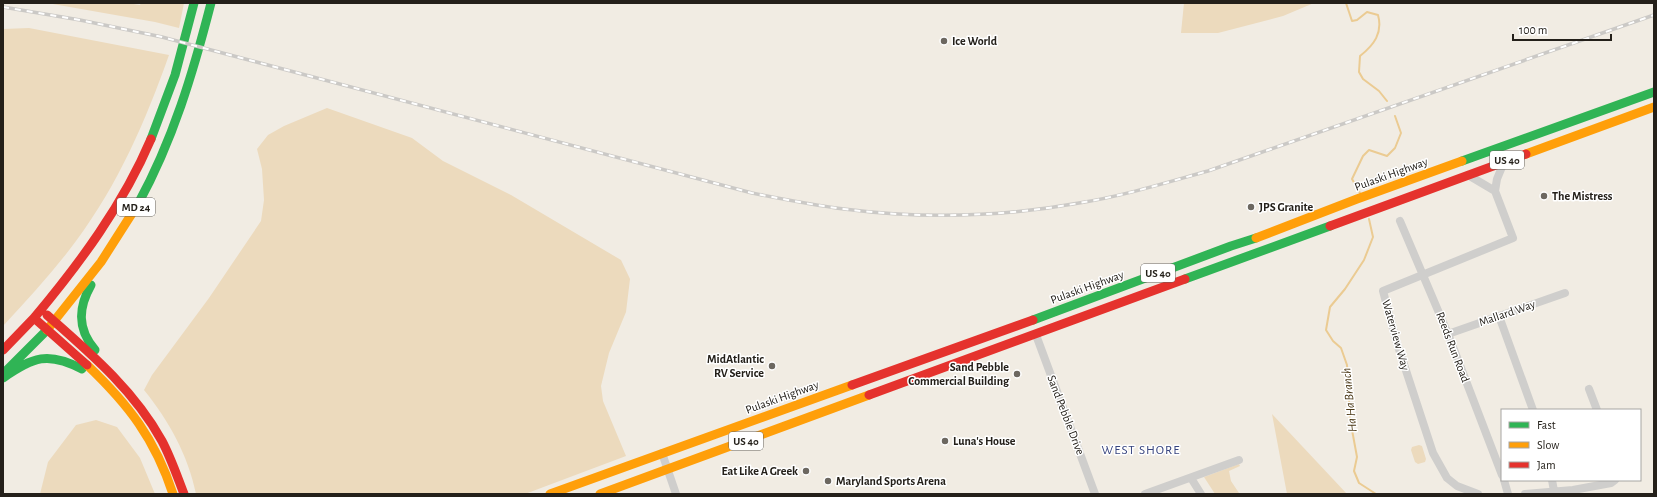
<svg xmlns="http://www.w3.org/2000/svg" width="1657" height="497" viewBox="0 0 1657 497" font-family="'Alegreya Sans',sans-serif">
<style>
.green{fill:#ecdabd}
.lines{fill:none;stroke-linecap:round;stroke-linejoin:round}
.stream{stroke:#ebcb92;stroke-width:2}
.street{stroke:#cfcecc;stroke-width:8}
.fast{stroke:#30b455;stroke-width:9}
.slow{stroke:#ff9f0a;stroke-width:9}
.jam{stroke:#e5322d;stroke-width:9}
.rail-casing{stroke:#cbc9c6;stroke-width:3.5}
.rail{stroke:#fff;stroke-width:2;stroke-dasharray:6;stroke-linecap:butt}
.poi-dot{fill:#6c6760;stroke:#fff;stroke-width:1.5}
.labels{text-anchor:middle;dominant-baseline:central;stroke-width:3;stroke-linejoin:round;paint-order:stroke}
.shield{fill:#fff;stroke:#66635f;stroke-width:1}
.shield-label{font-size:11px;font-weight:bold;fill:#24201a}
.poi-label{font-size:12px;font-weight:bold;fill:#24201a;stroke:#fff;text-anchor:start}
.street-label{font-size:12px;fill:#24201a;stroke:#fff}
.water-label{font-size:13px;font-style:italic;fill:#4b3816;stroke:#fff}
.neighbourhood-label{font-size:13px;letter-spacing:1px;fill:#36437e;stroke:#fff}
</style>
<rect width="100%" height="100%" fill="#f1ece3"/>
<path class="green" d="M47,3H127L140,5L141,3H184L179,28L155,22Z
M1184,3H1314L1283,16L1218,33H1181Z
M29,28L169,55C146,120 118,185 76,241C54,271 28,299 3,326V29Z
M327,108L412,138L443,161L511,195L621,260L630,279L626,312L609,353L601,386L603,401L626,456L525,494H196C188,455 169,421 144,390L152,375L209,298L261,221L264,200L262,169L257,149L268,135L284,126Z
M1272,414L1347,494H1287Z
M96,420L117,427L140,458L155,494H40L48,462L76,425Z
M1419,445L1422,446L1426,459L1425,462L1418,464L1415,462L1411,450L1412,447Z
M1239,464L1240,466L1229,471L1231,481L1239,493L1215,494L1204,477Z"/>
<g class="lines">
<path class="stream" d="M1346,3L1352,21L1357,20L1367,12L1378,15C1383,33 1374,45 1360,56L1359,72L1363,79L1379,91L1387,101
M1360,193L1352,179L1363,156L1369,150L1387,156L1395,148L1401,133L1395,116
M1369,219L1373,237L1364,260L1345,289L1330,307L1326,330L1333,341L1341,348L1347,365L1350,419L1357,457L1354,471L1359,483L1376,494"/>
<path class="street" d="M1468,175L1495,191
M1400,221L1448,334L1502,475
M1499,316L1533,410
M1448,334L1565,293
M1036,335L1095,494
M1589,389L1597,410
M662,453L676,494
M1191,478L1201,494
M1504,480L1508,494
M1552,480L1554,491
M1145,494L1239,460
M1478,494L1457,486L1447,478L1433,453L1396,340L1383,291L1513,238L1495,191L1497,179L1504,162
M1525,494L1573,490L1611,483L1615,480"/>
<path class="fast" d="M151,139L175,75L194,3
M1462,161L1654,92
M138,204C173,140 193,73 211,3
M1185,279L1330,226
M91,285C78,308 77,329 95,350
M1033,320L1231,246L1256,238
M5,372L47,330
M3,378C33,357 48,351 82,369"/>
<path class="slow" d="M1526,154L1654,107
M1256,238L1357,199L1462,161
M47,330L101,262L138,204
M87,365C129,405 155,439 173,494
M550,494L852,385
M600,494L869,395"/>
<path class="jam" d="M1330,226L1526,154
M47,315C89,352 134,390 162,441C171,458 177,476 184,494
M3,350L34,318
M87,365L34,318C80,263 123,205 151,139
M852,385L1033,320
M869,395L1185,279"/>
<defs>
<path id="rail" d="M3,7L80,20L162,37L752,193C782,199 813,205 844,209C922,219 1002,217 1079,203C1123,196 1165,183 1208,171L1654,15"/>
</defs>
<use href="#rail" class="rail-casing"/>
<use href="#rail" class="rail"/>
</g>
<g class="poi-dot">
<circle cx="944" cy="41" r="4"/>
<circle cx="1544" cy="196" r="4"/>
<circle cx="1251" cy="207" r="4"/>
<circle cx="772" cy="366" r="4"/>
<circle cx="1017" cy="374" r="4"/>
<circle cx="945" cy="441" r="4"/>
<circle cx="806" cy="471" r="4"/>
<circle cx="828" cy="481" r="4"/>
</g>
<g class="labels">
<g class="shield">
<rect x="1490" y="151" width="34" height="18" rx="3"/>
<rect x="117" y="198" width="38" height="18" rx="3"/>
<rect x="1141" y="264" width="34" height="18" rx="3"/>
<rect x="729" y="432" width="34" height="18" rx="3"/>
</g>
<g class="shield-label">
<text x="1507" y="160">US 40</text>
<text x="136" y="207">MD 24</text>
<text x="1158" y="273">US 40</text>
<text x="746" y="441">US 40</text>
</g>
<g class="poi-label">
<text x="952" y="41">Ice World</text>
<text x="1552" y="196">The Mistress</text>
<text x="1259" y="207">JPS Granite</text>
<text x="764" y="359" text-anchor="end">MidAtlantic<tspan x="764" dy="14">RV Service</tspan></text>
<text x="1009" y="367" text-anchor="end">Sand Pebble<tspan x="1009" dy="14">Commercial Building</tspan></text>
<text x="953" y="441">Luna's House</text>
<text x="798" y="471" text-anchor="end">Eat Like A Greek</text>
<text x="836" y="481">Maryland Sports Arena</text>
</g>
<g class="street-label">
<text transform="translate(1391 174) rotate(-20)">Pulaski Highway</text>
<text transform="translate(1087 287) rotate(-20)">Pulaski Highway</text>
<text transform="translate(1507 313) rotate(-19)">Mallard Way</text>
<text transform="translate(1396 335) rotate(74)">Waterview Way</text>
<text transform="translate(1453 347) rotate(69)">Reeds Run Road</text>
<text transform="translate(782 397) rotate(-20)">Pulaski Highway</text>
<text transform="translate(1066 415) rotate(69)">Sand Pebble Drive</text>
</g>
<g class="water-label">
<text transform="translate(1350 400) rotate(-96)">Ha Ha Branch</text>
</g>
<g class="neighbourhood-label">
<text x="1141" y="450">WEST SHORE</text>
</g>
</g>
<rect width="1657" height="497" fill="none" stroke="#24201a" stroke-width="8"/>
<rect x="1501" y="409" width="140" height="72" fill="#ffffff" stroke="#a7a6a3"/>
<rect x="1509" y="422" width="20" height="6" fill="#30b455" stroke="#a7a6a3"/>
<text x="1537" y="429" font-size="12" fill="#24201a">Fast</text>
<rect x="1509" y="442" width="20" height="6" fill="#ff9f0a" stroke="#a7a6a3"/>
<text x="1537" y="449" font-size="12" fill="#24201a">Slow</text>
<rect x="1509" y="462" width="20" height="6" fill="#e5322d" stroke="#a7a6a3"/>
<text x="1537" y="469" font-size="12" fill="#24201a">Jam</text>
<path d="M1513 34v6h98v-6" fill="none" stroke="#24201a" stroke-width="2"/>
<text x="1519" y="34" font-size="12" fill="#24201a" stroke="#ffffff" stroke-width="3" paint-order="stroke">100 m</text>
</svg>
